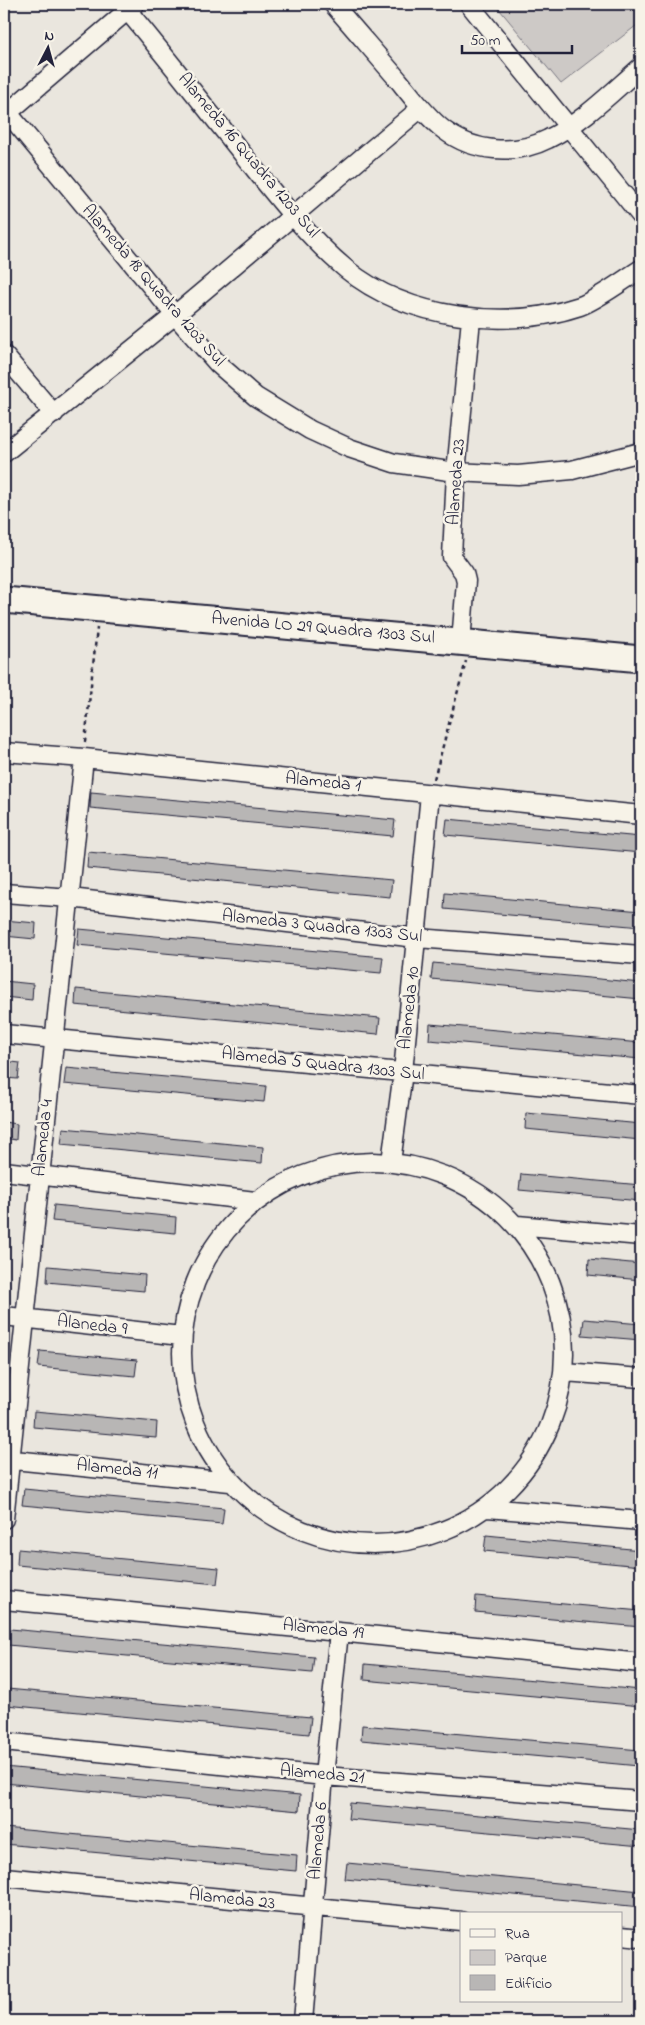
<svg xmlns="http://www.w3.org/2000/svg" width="645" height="2025" viewBox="0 0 645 2025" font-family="'Indie Flower',sans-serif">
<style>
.green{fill:#cdc9c6;stroke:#787680}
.building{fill:#b8b6b5;stroke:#22223b}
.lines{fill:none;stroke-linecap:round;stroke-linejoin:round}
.street-casing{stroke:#22223b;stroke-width:21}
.secondary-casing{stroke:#22223b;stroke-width:29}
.path{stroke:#22223b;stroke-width:2.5;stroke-dasharray:4 4;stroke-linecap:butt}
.street{stroke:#f7f3e8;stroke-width:18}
.secondary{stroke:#f7f3e8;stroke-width:25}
.labels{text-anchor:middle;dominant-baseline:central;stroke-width:5;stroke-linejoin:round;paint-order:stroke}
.street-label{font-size:18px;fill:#22223b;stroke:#f7f3e8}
</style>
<rect width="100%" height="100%" fill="#eae6de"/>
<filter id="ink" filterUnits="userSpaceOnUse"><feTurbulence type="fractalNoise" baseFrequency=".02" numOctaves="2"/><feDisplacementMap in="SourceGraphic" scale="10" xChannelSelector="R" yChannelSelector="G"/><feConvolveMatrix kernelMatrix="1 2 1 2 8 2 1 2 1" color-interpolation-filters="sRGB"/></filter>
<g filter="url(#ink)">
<path class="green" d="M495,4H641V22L561,84Z"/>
<path class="building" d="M91,792L395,820L393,836L90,808Z
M447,819L641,837V853L445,835Z
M88,852L392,880L390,897L87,868Z
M445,893L641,911V927L444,909Z
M4,920L36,923L35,939L4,936Z
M79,929L383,957L381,973L77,945Z
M433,963L641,983V999L431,979Z
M4,981L33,984L32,1000L4,997Z
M76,989L380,1018L378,1034L75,1005Z
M430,1024L641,1043V1059L429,1040Z
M4,1061L20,1063L18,1079L4,1078Z
M66,1068L266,1086L264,1102L64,1084Z
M526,1113L641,1124V1140L525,1129Z
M4,1122L17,1124L16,1140L4,1138Z
M63,1128L263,1147L262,1163L61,1144Z
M521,1174L641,1185V1201L519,1190Z
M54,1205L176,1217L175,1233L52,1221Z
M589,1259L641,1264V1280L588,1275Z
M48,1266L145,1275L144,1291L47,1282Z
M584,1319L641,1324V1340L582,1335Z
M40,1351L137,1360L135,1376L38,1367Z
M34,1411L157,1422L156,1438L33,1427Z
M24,1489L224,1508L222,1524L22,1505Z
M486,1535L641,1550V1566L484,1551Z
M18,1549L219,1568L217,1584L17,1565Z
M476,1596L641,1611V1627L475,1612Z
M10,1629L314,1657L312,1673L8,1645Z
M365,1664L641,1690V1706L364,1680Z
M7,1689L311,1717L309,1734L6,1705Z
M362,1725L640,1750L639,1766L361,1740Z
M4,1767L300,1795L299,1811L4,1783Z
M350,1803L641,1830V1846L348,1819Z
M4,1828L297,1855L296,1871L4,1844Z
M347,1863L641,1891V1907L345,1879Z"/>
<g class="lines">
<defs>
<path id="street" d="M122,4C164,54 204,106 245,157C276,196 308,237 346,269C407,319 507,331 580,306C597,300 625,279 641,269
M333,4C355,30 378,56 400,82C413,98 427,117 444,130C473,152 515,156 548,139C583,122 612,92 641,67
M469,4L641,216
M8,113L175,315L218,364L256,397L310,430L349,448L394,463L456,472L518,475L572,470L641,452
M4,116L135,4
M4,355L54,414
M4,453L175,315L421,108
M461,642L466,581L464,573L452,557L456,472L471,319
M4,752L84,758L641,815
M4,893L70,898L417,938L641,955
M4,1034L641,1095
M182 1353a191 191 0 1 1 382 0a191 191 0 1 1-382 0Z
M391,1162L403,1072L430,794
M4,1171L255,1201
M517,1225L641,1236
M4,1316L181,1336
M565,1372L641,1378
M4,1459L230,1482
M488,1508L641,1521
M4,1519L84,758
M4,1600L339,1632L641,1663
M4,1742L324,1776L641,1801
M4,1877L461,1921
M621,1936L641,1938
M303,2021L324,1776L339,1632"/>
<path id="secondary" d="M4,600L641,659"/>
</defs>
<use href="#street" class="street-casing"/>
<use href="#secondary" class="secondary-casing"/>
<path class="path" d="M85,742L97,628
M434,779L466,661"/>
<use href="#street" class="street"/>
<use href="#secondary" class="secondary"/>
</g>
</g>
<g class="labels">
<g class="street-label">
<text transform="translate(248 156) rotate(50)">Alameda 16 Quadra 1203 Sul</text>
<text transform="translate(153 286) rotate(49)">Alameda 18 Quadra 1203 Sul</text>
<text transform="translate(457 482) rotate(-86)">Alameda 23</text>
<text transform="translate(323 629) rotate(5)">Avenida LO 29 Quadra 1303 Sul</text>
<text transform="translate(323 783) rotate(6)">Alameda 1</text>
<text transform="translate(322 927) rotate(6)">Alameda 3 Quadra 1303 Sul</text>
<text transform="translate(410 1008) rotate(-84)">Alameda 10</text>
<text transform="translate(323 1065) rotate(6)">Alameda 5 Quadra 1303 Sul</text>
<text transform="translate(44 1138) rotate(-84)">Alameda 4</text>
<text transform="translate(92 1326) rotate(7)">Alaneda 9</text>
<text transform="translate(117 1470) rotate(6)">Alameda 11</text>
<text transform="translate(323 1630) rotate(6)">Alameda 19</text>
<text transform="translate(322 1775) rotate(5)">Alameda 21</text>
<text transform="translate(319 1841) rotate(-85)">Alameda 6</text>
<text transform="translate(232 1900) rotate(6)">Alameda 23</text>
</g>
</g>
<rect width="645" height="2025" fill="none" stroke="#f7f3e8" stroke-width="20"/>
<rect x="10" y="10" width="625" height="2005" fill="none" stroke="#22223b" stroke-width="2" filter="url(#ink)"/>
<rect x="460" y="1912" width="162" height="90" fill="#f7f3e8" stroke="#a29fa3"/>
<rect x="470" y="1929" width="25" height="8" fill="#f7f3e8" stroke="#a29fa3"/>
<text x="505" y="1938" font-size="15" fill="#22223b">Rua</text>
<rect x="470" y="1950" width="25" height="15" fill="#cdc9c6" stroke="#a29fa3"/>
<text x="505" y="1962" font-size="15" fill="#22223b">Parque</text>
<rect x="470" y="1975" width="25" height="15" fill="#b8b6b5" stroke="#a29fa3"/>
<text x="505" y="1988" font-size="15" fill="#22223b">Edifício</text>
<g transform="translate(48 48) rotate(6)" stroke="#f7f3e8" stroke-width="4" paint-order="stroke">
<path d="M0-4L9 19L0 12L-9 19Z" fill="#22223b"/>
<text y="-8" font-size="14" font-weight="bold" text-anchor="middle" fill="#22223b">N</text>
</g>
<path d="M462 45v8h110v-8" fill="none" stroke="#22223b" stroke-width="2.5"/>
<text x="470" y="45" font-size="15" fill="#22223b" stroke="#f7f3e8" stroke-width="4" paint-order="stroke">50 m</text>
</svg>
